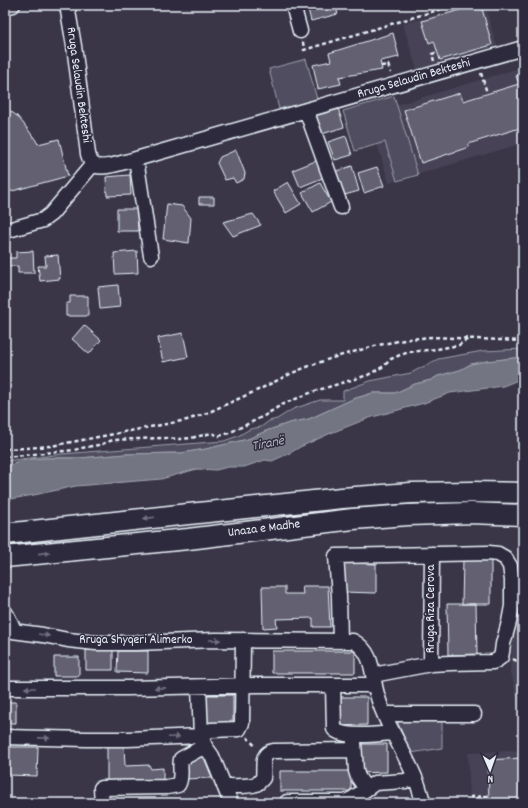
<svg xmlns="http://www.w3.org/2000/svg" width="528" height="808" viewBox="0 0 528 808" font-family="Dekko,sans-serif">
<style>
.built{fill:#464354}
.green{fill:#504e5f;stroke:#9ca0ac}
.water{fill:#737482;stroke:#a2a6b1}
.building{fill:#636171;stroke:#e8f1f8}
.lines{fill:none;stroke-linecap:round;stroke-linejoin:round}
.minor-casing{stroke:#e8f1f8;stroke-width:17}
.highway-casing{stroke:#e8f1f8;stroke-width:23}
.path{stroke:#e8f1f8;stroke-width:2.5;stroke-dasharray:4 3;stroke-linecap:butt}
.minor{stroke:#2f2a3d;stroke-width:14}
.highway{stroke:#2f2a3d;stroke-width:20}
.oneway{fill:#70707e}
.labels{text-anchor:middle;dominant-baseline:central;stroke-width:3;stroke-linejoin:round;paint-order:stroke}
.street-label{font-size:13px;fill:#e8f1f8;stroke:#2f2a3d}
.water-label{font-size:14px;font-style:italic;fill:#aeb2bd;stroke:#2f2a3d}
</style>
<rect width="100%" height="100%" fill="#3a3648"/>
<filter id="ink" filterUnits="userSpaceOnUse"><feTurbulence type="fractalNoise" baseFrequency=".025" numOctaves="2"/><feDisplacementMap in="SourceGraphic" scale="8" xChannelSelector="R" yChannelSelector="G"/><feConvolveMatrix kernelMatrix="1 2 1 2 8 2 1 2 1" color-interpolation-filters="sRGB"/></filter>
<g filter="url(#ink)">
<path class="built" d="M469,5H485L497,47L417,70L403,24Z
M523,67V143L389,183L377,144L355,151L343,111L394,96L397,105Z
M523,619V728L510,667L515,624Z
M523,750V803H470L468,753Z"/>
<path class="green" d="M306,59L317,99L279,109L269,69Z
M394,96L418,175L397,181L385,142L355,151L343,111Z
M523,349V357L487,361L471,364L460,370L438,376L431,380L415,384L395,393H373L353,399L309,419L289,423L266,431L248,439L206,449L181,453L126,454L80,458H45L23,460L5,468V461L62,454L224,441L238,436L250,429L261,427L269,421L277,419L293,409L320,400H343V391L370,381L411,373L438,359L483,351Z
M442,718V748L411,753L398,723L399,719Z"/>
<path class="water" d="M523,357V378L503,386L450,393L424,403L369,418L331,433L300,447L290,453L272,461L265,460L244,467H228L216,470L197,469L161,479L76,486L34,495L5,500V468L23,460L45,458H80L126,454L181,453L206,449L248,439L266,431L289,423L309,419L353,399L373,393H395L415,384L431,380L438,376L460,370L471,364L487,361Z"/>
<path class="building" d="M307,5H335L338,14L311,21Z
M477,5H481L492,45L440,60L434,41L429,43L422,21Z
M393,33L399,57L380,61L382,70L339,77L341,84L318,89L313,65L331,61L329,53Z
M523,74V127L468,144L469,147L421,163L404,110L460,93L463,101L519,84L516,76Z
M5,107L17,116L23,123L35,139L38,144L59,139L68,176L5,193Z
M338,108L344,127L322,134L316,115Z
M346,136L352,155L335,160L328,142Z
M236,150L245,173L244,179L236,183L233,178L225,180L217,163L220,157Z
M318,160L325,177L300,187L293,170Z
M352,166L359,191L341,196L334,172Z
M377,167L384,186L364,193L358,173Z
M130,175L131,195L107,196L106,177Z
M288,182L301,204L286,213L273,191Z
M320,183L331,202L313,212L302,193Z
M199,197H214V204H199Z
M167,204L182,206L191,218L189,243L163,239Z
M117,209H137L138,231H117Z
M253,214L261,225L233,236L223,222Z
M33,251L34,273H18V266L8,267V258H16V252Z
M137,251L138,273L115,274L114,253Z
M58,255L60,279L40,281L38,266H46L45,256Z
M118,285L120,307L100,309L98,287Z
M70,296H88V316H66V303H70Z
M84,325L101,340L89,354L72,339Z
M183,333L188,357L163,362L158,338Z
M463,560H491V604H462Z
M343,563L376,564V593L342,592Z
M302,586H328L330,627H313V618L276,619L277,627L263,628L262,587H285V594H303Z
M447,604H476L477,654L448,655Z
M86,650H113V670H86Z
M118,651H148V673L117,672Z
M272,651H355V673H272Z
M54,657H79V676H54Z
M206,695H233V723H206Z
M337,697H367V725L337,726Z
M5,702H16V723H5Z
M358,744H387V772L358,773Z
M124,745L125,766L149,765L151,769L163,768V782L107,783V746Z
M8,747H38L37,776L7,775Z
M191,757H204L212,771V778L184,779L183,764Z
M522,758L523,803H489L488,760Z
M280,771H351V791H280Z"/>
<g class="lines">
<defs>
<path id="minor" d="M67,5L74,46L88,154C89,157 90,161 92,163C100,172 126,161 136,159L523,48
M293,5L300,31
M5,7L13,5
M306,110L341,207
M136,159L151,256
M5,231L43,220L51,214L93,164
M5,612L8,617L14,630
M5,630L43,635L68,640L96,643H136L215,640L353,641C371,650 372,669 375,686C382,721 406,752 418,785C420,791 422,797 423,803
M340,641L339,597L336,556L489,553L498,554L505,558L510,566L512,580V606L509,622L503,644L502,652L501,657L497,660L493,662L450,663L431,664L373,675
M431,664L432,554
M333,685L334,729C344,739 379,734 393,733
M199,687L201,736L205,746L212,756L231,803
M5,688H128L257,685H375
M385,714H474
M5,737L86,739H128L201,736L211,730L239,729L242,723L243,640
M354,742L356,771L358,777L366,789
M224,786C232,786 249,787 256,784C259,783 261,780 263,778C265,767 259,753 274,751L354,750
M102,803L101,788L167,787L178,785C183,777 179,768 181,759L205,746
M287,803V802H345L352,799L375,783L405,781L415,778"/>
<path id="highway" d="M5,534L179,515L342,498L411,493L471,492L523,493
M5,557L188,539L353,519L408,515L471,513L523,515"/>
</defs>
<use href="#minor" class="minor-casing"/>
<use href="#highway" class="highway-casing"/>
<path class="path" d="M303,42L304,50L455,5
M434,61L432,54L438,52
M381,66L388,65L391,73
M481,73L487,93
M5,449L26,448L51,446L187,420L207,413L258,390L290,374L304,368L332,358L378,345L409,339L432,337L523,341
M5,457L74,450L86,447L99,445L113,440L162,438L180,439L191,438L212,433L219,436L229,433L264,416L281,405L315,391L368,375L384,366L391,359L400,355L409,352L437,349L459,345L468,339
M5,644L6,675
M513,659L523,664
M247,737L256,747
M470,797L489,796"/>
<use href="#minor" class="minor"/>
<use href="#highway" class="highway"/>
</g>
<defs><path id="oneway-solid" d="M-6-.8H1V-3.2L6.5 0L1 3.2V.8H-6Z"/></defs>
<g class="oneway">
<use href="#oneway-solid" transform="translate(149 518) rotate(173)"/>
<use href="#oneway-solid" transform="translate(44 553) rotate(-6)"/>
<use href="#oneway-solid" transform="translate(44 635) rotate(10)"/>
<use href="#oneway-solid" transform="translate(215 640)"/>
<use href="#oneway-solid" transform="translate(30 688) rotate(180)"/>
<use href="#oneway-solid" transform="translate(160 688) rotate(179)"/>
<use href="#oneway-solid" transform="translate(174 737) rotate(-2)"/>
<use href="#oneway-solid" transform="translate(44 738) rotate(1)"/>
</g>
</g>
<g class="labels">
<g class="street-label">
<text transform="translate(414 79) rotate(-16)">Rruga Selaudin Bekteshi</text>
<text transform="translate(78 85) rotate(82)">Rruga Selaudin Bekteshi</text>
<text transform="translate(264 529) rotate(-7)">Unaza e Madhe</text>
<text transform="translate(431 609) rotate(-90)">Rruga Riza Cerova</text>
<text x="136" y="640">Rruga Shyqeri Alimerko</text>
</g>
<g class="water-label">
<text transform="translate(268 444) rotate(-11)">Tiranë</text>
</g>
</g>
<rect width="528" height="808" fill="none" stroke="#2f2a3d" stroke-width="20"/>
<rect x="10" y="10" width="508" height="788" fill="none" stroke="#e8f1f8" stroke-width="1.5" filter="url(#ink)"/>
<g transform="translate(490 770) rotate(178)" stroke="#2f2a3d" stroke-width="3" paint-order="stroke">
<path d="M0-3L7 15L0 10L-7 15Z" fill="#e8f1f8"/>
<text y="-6" font-size="11" font-weight="bold" text-anchor="middle" fill="#e8f1f8">N</text>
</g>
</svg>
